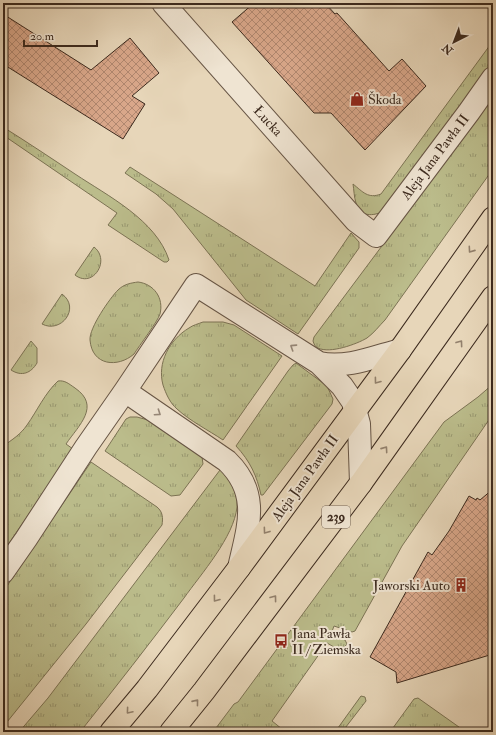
<svg xmlns="http://www.w3.org/2000/svg" width="496" height="735" viewBox="0 0 496 735" font-family="'IM FELL Double Pica',serif">
<style>
.grass{fill:url(#grass-tufts);stroke:#7c7354}
.building{fill:url(#building-cross-hatch);stroke:#3c2a1e}
.lines{fill:none;stroke-linecap:round;stroke-linejoin:round}
.street-casing{stroke:#675545;stroke-width:24}
.primary-casing{stroke:#3c2a1e;stroke-width:24}
.street{stroke:#efe4d2;stroke-width:22}
.primary{stroke:#e7d6b9;stroke-width:22}
.oneway{stroke:#92806c}
.oneway2{stroke:#968778}
.labels{text-anchor:middle;dominant-baseline:central;stroke-width:4;stroke-linejoin:round;paint-order:stroke}
.shield{fill:#efe4d2;stroke:#726254;stroke-width:1}
.shield-label{font-size:13px;font-weight:bold;fill:#3c2a1e}
.poi-label{font-size:14px;fill:#3c2a1e;stroke:#efe4d2;text-anchor:start}
.street-label{font-size:14px;fill:#3c2a1e;stroke:#efe4d2}
</style>
<defs>
<pattern id="grass-tufts" width="24" height="20" patternUnits="userSpaceOnUse"><rect width="24" height="20" fill="#bbbc8b"/><path d="M3 7l-1-3M5 7V3M7 7l1-3M15 17l-1-3M17 17v-4M19 17l1-3" fill="none" stroke="#999971"/></pattern>
<pattern id="building-cross-hatch" width="8" height="8" patternUnits="userSpaceOnUse"><rect width="8" height="8" fill="#d9a78a"/><path d="M0 0l8 8M0 8l8-8" fill="none" stroke="#b18870"/></pattern>
</defs>
<rect width="100%" height="100%" fill="#e7d6b9"/>
<filter id="stains"><feTurbulence type="fractalNoise" baseFrequency=".005" numOctaves="4"/><feColorMatrix values="0 0 0 0 .2 0 0 0 0 .09 0 0 0 0 .02 0 0 0 .5 -.17"/></filter>
<radialGradient id="worn" r=".72"><stop offset=".6" stop-color="#630" stop-opacity="0"/><stop offset="1" stop-color="#630" stop-opacity=".3"/></radialGradient>
<path class="grass" d="M493,41V63L387,209C377,216 360,219 356,203C354,197 354,190 353,184C363,192 368,199 381,194Z
M493,93V169L385,320C379,326 374,333 367,338C357,344 330,354 318,348C315,347 314,344 313,341L314,337L411,207Z
M3,127C27,142 51,158 75,174C108,196 156,220 169,260L167,262H164L108,225L117,213L3,135Z
M130,167L315,286L351,233L359,242V248L298,334L246,300L173,209L156,194L125,173Z
M94,247C111,260 93,289 75,275Z
M138,282C154,284 164,298 160,314C158,321 139,346 134,354C118,368 92,366 90,340C89,328 110,298 118,290C124,284 131,283 138,282Z
M62,294C81,308 61,334 42,324Z
M203,322H223L234,325L282,356L223,440C208,430 190,421 177,409C170,403 166,394 163,385C157,363 169,340 189,328C193,325 198,324 203,322Z
M31,341L37,348V363C31,373 22,377 11,370Z
M296,363L327,386L333,399L332,404L263,495H261C257,476 250,461 236,446L288,371L293,365Z
M58,381C65,380 69,384 75,388C101,406 79,425 66,444L73,449L3,552V446C12,440 21,434 27,425C37,411 45,393 58,381Z
M493,384V414L402,546L355,631L352,632L334,626L331,634L345,640L347,644L341,651L327,643L272,721L282,729L283,732H213L234,704L238,702L444,422L478,397Z
M130,417H137L148,420L202,457L203,464L180,495L171,496L105,451L126,419Z
M91,462L157,507C163,512 163,518 162,525L86,624L3,727V592Z
M220,470C230,479 238,493 237,507C234,537 201,574 184,598C150,643 115,688 80,732H19L48,698Z
M361,696L365,697L366,701L342,732H335Z
M418,698L466,732H390L414,699Z"/>
<path class="building" d="M254,3H325L335,14L337,13L389,71L402,59L426,86L365,150L331,113H314L232,22Z
M3,14L91,70L130,38L159,73L132,96L145,104L123,139L3,64Z
M493,489V654L397,683L396,672L370,657L428,552L432,555L449,531L469,496L476,500L477,498L480,500Z"/>
<g class="lines">
<defs>
<path id="street" d="M163,3L356,221L376,236L469,112L493,78
M319,363C346,369 374,357 400,350
M125,391L227,461C261,494 248,527 239,568
M3,572L26,539L86,447L125,391L196,285L319,363L342,386L353,402L359,424L361,483"/>
<path id="primary" d="M111,732L147,689L239,568L400,350L493,218
M171,732L204,691L361,483L493,297"/>
</defs>
<use href="#street" class="street-casing"/>
<use href="#primary" class="primary-casing"/>
<use href="#street" class="street"/>
<use href="#primary" class="primary"/>
</g>
<defs><path id="oneway-chevron" d="M-2-3.5L2.5 0L-2 3.5" fill="none" stroke-width="1.6" stroke-linecap="round" stroke-linejoin="round"/></defs>
<g class="oneway">
<use href="#oneway-chevron" transform="translate(471 250) rotate(125)"/>
<use href="#oneway-chevron" transform="translate(460 343) rotate(-54)"/>
<use href="#oneway-chevron" transform="translate(377 381) rotate(127)"/>
<use href="#oneway-chevron" transform="translate(385 449) rotate(-55)"/>
<use href="#oneway-chevron" transform="translate(266 531) rotate(126)"/>
<use href="#oneway-chevron" transform="translate(274 598) rotate(-53)"/>
<use href="#oneway-chevron" transform="translate(216 599) rotate(127)"/>
<use href="#oneway-chevron" transform="translate(196 702) rotate(-51)"/>
<use href="#oneway-chevron" transform="translate(129 711) rotate(130)"/>
</g>
<g class="oneway2">
<use href="#oneway-chevron" transform="translate(293 347) rotate(-147)"/>
<use href="#oneway-chevron" transform="translate(158 413) rotate(34)"/>
</g>
<defs>
<symbol id="shop-bare" viewBox="-9 -9 18 18"><path d="M-5-2.5h2.3a2.7 3.5 0 0 1 5.4 0H5L5.5 6h-11ZM-1.5-2.5h3a1.5 2.3 0 0 0-3 0Z" fill="#8f2418" stroke="#efe4d2" stroke-width="2.5" paint-order="stroke"/></symbol>
<symbol id="building-bare" viewBox="-9 -9 18 18"><path d="M-4-6H4V6H1V3H-1V6H-4ZM-2.5-4.3h1.7v1.8h-1.7ZM.8-4.3h1.7v1.8H.8ZM-2.5-1h1.7V.8h-1.7ZM.8-1h1.7V.8H.8Z" fill="#8f2418" stroke="#efe4d2" stroke-width="2.5" paint-order="stroke"/></symbol>
<symbol id="bus-bare" viewBox="-9 -9 18 18"><path d="M-5-6H5V4H4V6H2V4H-2V6H-4V4H-5ZM-3.5-4V0h7V-4ZM-3.5 1.2v1.5H-2V1.2ZM2 1.2v1.5H3.5V1.2Z" fill="#8f2418" stroke="#efe4d2" stroke-width="2.5" paint-order="stroke"/></symbol>
</defs>
<g fill-rule="evenodd">
<use href="#shop-bare" x="347" y="89" width="20" height="20"/>
<use href="#building-bare" x="451" y="575" width="20" height="20"/>
<use href="#bus-bare" x="271" y="631" width="20" height="20"/>
</g>
<g class="labels">
<rect class="shield" x="322" y="506" width="28" height="22" rx="3"/>
<g class="shield-label">
<text x="336" y="517">239</text>
</g>
<g class="poi-label">
<text x="368" y="99">Škoda</text>
<text x="450" y="585" text-anchor="end">Jaworski Auto</text>
<text x="292" y="633">Jana Pawła<tspan x="292" dy="16">II / Ziemska</tspan></text>
</g>
<g class="street-label">
<text transform="translate(268 121) rotate(48)">Łucka</text>
<text transform="translate(435 157) rotate(-53)">Aleja Jana Pawła II</text>
<text transform="translate(305 478) rotate(-54)">Aleja Jana Pawła II</text>
</g>
</g>
<rect width="496" height="735" fill="none" stroke="#e7d6b9" stroke-width="16"/>
<rect x="4" y="4" width="488" height="727" fill="none" stroke="#3c2a1e" stroke-width="2"/>
<rect x="8" y="8" width="480" height="719" fill="none" stroke="#3c2a1e"/>
<g transform="translate(454 42) rotate(222)" stroke="#efe4d2" stroke-width="3" paint-order="stroke">
<path d="M0-3L7 15L0 10L-7 15Z" fill="#3c2a1e"/>
<text y="-6" font-size="11" font-weight="bold" text-anchor="middle" fill="#3c2a1e">N</text>
</g>
<path d="M24 40v6h73v-6" fill="none" stroke="#3c2a1e" stroke-width="2"/>
<text x="30" y="40" font-size="12" fill="#3c2a1e" stroke="#efe4d2" stroke-width="3" paint-order="stroke">20 m</text>
<rect width="100%" height="100%" filter="url(#stains)"/>
<rect width="100%" height="100%" fill="url(#worn)"/>
</svg>
